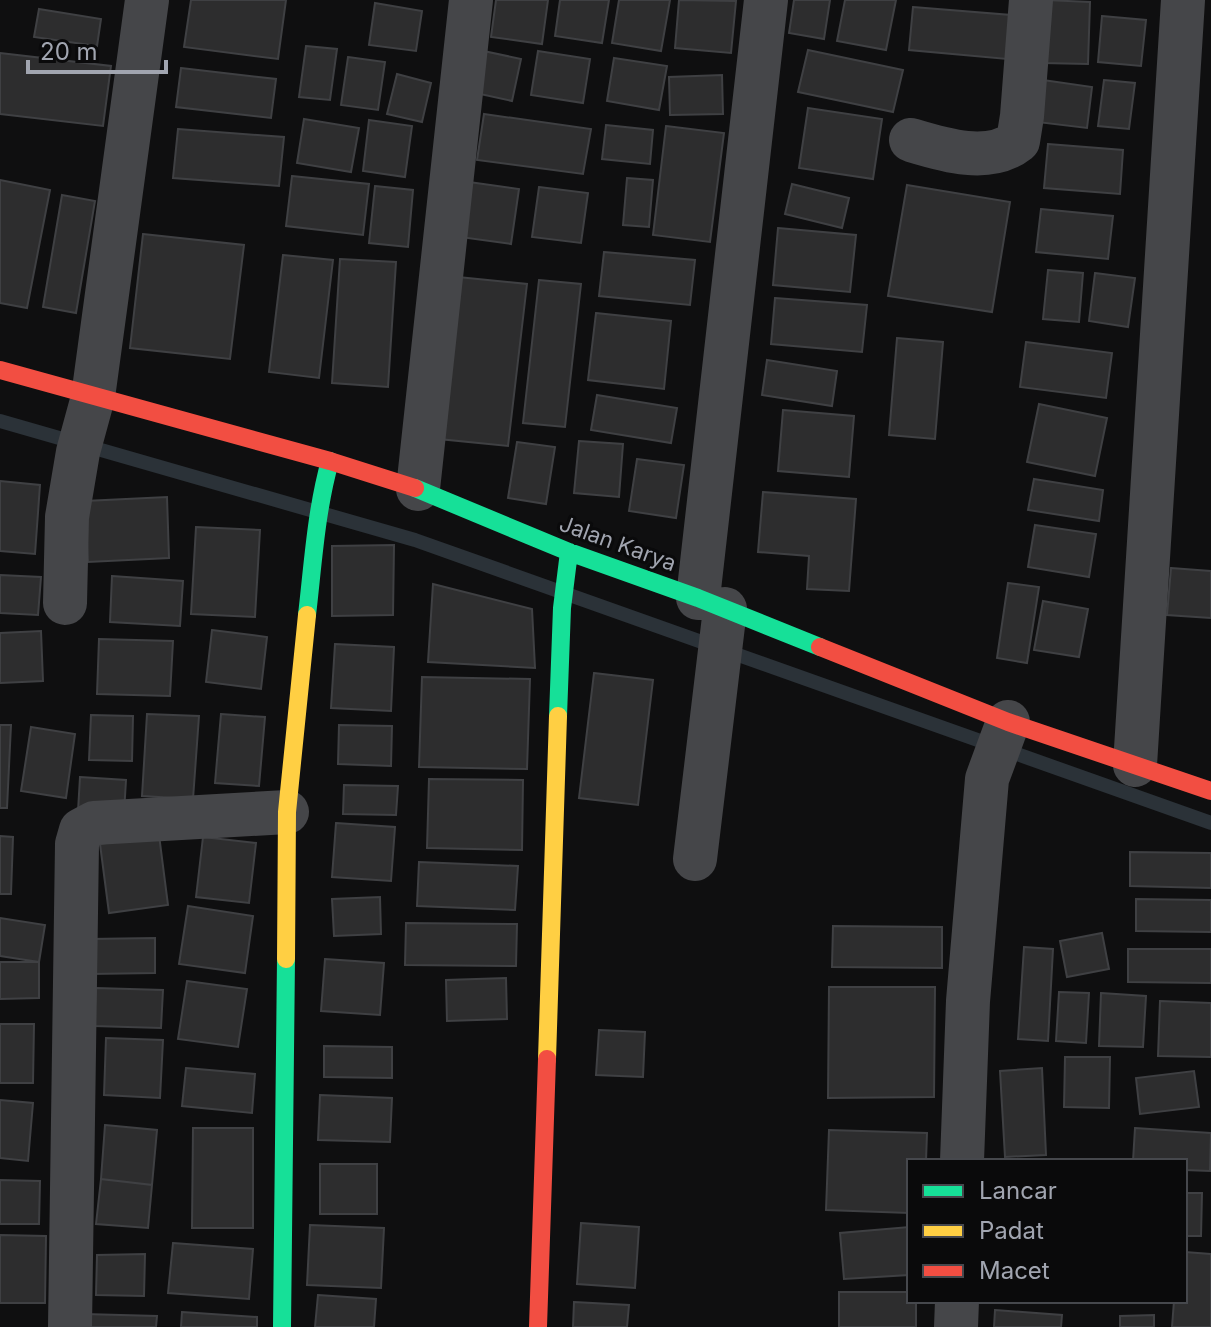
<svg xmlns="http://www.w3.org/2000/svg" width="1211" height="1327" viewBox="0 0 1211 1327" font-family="Inter,sans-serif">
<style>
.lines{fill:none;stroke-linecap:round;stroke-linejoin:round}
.stream{stroke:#2b3238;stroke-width:14}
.building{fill:#2d2d2e;stroke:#3f4043;stroke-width:2}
.street{stroke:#454649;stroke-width:44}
.fast{stroke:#16e098;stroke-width:18}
.slow{stroke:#ffcf43;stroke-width:18}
.jam{stroke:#f24e42;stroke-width:18}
.labels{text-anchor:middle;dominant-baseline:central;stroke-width:6;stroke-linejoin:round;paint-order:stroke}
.street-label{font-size:22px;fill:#a1a5b0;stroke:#0a0a0b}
</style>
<rect width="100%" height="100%" fill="#0f0f10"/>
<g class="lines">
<path class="stream" d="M0,421L415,540L1211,823"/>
</g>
<path class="building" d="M191,0H286L278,59L184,47Z
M496,0H548L542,44L491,37Z
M560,0H609L602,43L555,36Z
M619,0H670L661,51L612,43Z
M679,0L736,1L731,53L675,48Z
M794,0H830L824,39L789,33Z
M845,0H896L886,50L837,41Z
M1046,0L1090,2L1088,64L1043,63Z
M375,3L422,11L416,51L369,45Z
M913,7L1011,15L1007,59L909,50Z
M39,9L101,19L97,46L34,37Z
M1102,16L1146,20L1141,66L1098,62Z
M306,46L337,49L330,100L299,97Z
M479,50L521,59L512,101L471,92Z
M808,50L903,70L893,112L798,92Z
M538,51L590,59L583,103L531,95Z
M0,53L111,66L103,126L0,114Z
M348,57L385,62L378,110L341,105Z
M614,58L667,66L659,110L607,101Z
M181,68L276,79L271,118L176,107Z
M397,74L431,83L422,122L387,114Z
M722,75L723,114L670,115L669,77Z
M1043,80L1092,87L1087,128L1037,122Z
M1104,80L1135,83L1129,129L1098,126Z
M808,108L882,119L873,179L799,168Z
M484,114L591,129L583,174L477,160Z
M304,119L359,128L351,172L297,163Z
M369,120L412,126L405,177L363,171Z
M606,125L653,130L650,164L602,159Z
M666,126L724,133L710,242L653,235Z
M178,129L284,137L279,186L173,178Z
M1048,144L1123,150L1120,194L1044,188Z
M292,176L369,184L363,235L286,226Z
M627,178L653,180L649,227L623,225Z
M0,180L50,190L27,308L0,303Z
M469,182L519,189L511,244L460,237Z
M792,184L849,198L842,228L785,214Z
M907,185L1010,202L992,312L888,296Z
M375,186L413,190L408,247L369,243Z
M539,187L588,193L581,243L532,237Z
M62,195L95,201L76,313L43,307Z
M1041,209L1113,216L1108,259L1036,252Z
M778,228L856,235L850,292L773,285Z
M143,234L244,245L230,359L130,348Z
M604,252L695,260L690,305L599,296Z
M283,255L333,260L319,378L269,372Z
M340,259L396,262L388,387L332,383Z
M1048,270L1083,273L1079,322L1043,319Z
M1095,273L1135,278L1128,327L1089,321Z
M458,277L527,284L508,446L439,439Z
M539,280L581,284L565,427L523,423Z
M775,298L867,305L862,352L771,344Z
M596,313L671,321L664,389L588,380Z
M897,338L943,342L935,439L889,435Z
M1026,342L1112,353L1106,398L1020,387Z
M767,360L837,371L832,406L762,395Z
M597,395L677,408L671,443L591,430Z
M1039,404L1107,418L1095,476L1027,462Z
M783,410L854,416L849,477L778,471Z
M579,441L623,444L619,497L574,493Z
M517,442L555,447L546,504L508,498Z
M637,459L684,465L676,518L629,511Z
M1034,479L1103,490L1099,521L1028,510Z
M0,481L40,485L35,554L0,551Z
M763,492L856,499L849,591L807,589L809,556L758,552Z
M167,497L169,558L88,562L85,501Z
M1035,525L1096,534L1089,577L1028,567Z
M196,527L260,530L255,617L191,614Z
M394,545L393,615L332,616V546Z
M1171,568L1211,571V618L1167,615Z
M0,575L41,577L38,615L0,613Z
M112,576L183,581L180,626L110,622Z
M1008,583L1039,587L1027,663L997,658Z
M433,584L532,609L535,668L428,662Z
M1043,601L1088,609L1079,657L1034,650Z
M212,630L267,637L261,689L206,682Z
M41,631L43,681L0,683V633Z
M99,639L173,641L170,696L97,694Z
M335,644L394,647L391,711L331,708Z
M594,673L653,680L638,805L579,798Z
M422,677L530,679L527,769L419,767Z
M147,714L199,716L193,799L142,796Z
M221,714L265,717L259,786L215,783Z
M91,715L133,716L132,761L89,760Z
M0,725H11L7,808H0Z
M339,725L392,726L391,766L338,764Z
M31,727L75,734L66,798L21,791Z
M80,777L126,780L124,813L78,811Z
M429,779L523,780L522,850L427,848Z
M344,785L398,786L396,815L343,814Z
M336,823L395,827L391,881L332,877Z
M159,835L168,905L109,913L100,844Z
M0,836L13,837L11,894H0Z
M203,837L256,843L249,903L196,897Z
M1130,852L1211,853V888L1130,886Z
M419,862L518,866L515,910L417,906Z
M380,897L381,934L334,936L332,899Z
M1136,899L1211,900V932L1136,931Z
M188,906L253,916L245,973L179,964Z
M0,918L45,925L39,962L0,956Z
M406,923L517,924L516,966L405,965Z
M833,926L942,927V968L832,967Z
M1102,933L1109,969L1067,977L1060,941Z
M155,938V973L90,974L89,939Z
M1024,947L1053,949L1048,1041L1018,1039Z
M1128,949H1211V983L1128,982Z
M325,959L384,963L380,1015L321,1011Z
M0,962H39V998L0,999Z
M506,978L507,1019L447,1021L446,980Z
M187,981L247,989L238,1047L178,1039Z
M829,987H935L934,1097L828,1098Z
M96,988L163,990L161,1028L94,1026Z
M1059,992L1089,993L1086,1043L1056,1041Z
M1101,993L1146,996L1143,1047L1099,1046Z
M1160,1001L1211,1003V1057L1158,1056Z
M0,1024H34L33,1083H0Z
M599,1030L645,1032L643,1077L596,1075Z
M106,1038L163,1040L160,1098L104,1095Z
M324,1046L392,1047V1078L324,1077Z
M1065,1057H1110L1109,1108L1064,1107Z
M186,1068L255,1074L252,1113L182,1106Z
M1042,1068L1046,1155L1005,1157L1000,1071Z
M1194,1071L1199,1107L1140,1114L1136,1078Z
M320,1095L392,1098L390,1142L318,1140Z
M0,1100L33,1103L28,1161L0,1158Z
M105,1125L157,1130L152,1185L101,1179Z
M193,1128H253V1228H192Z
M1135,1128L1211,1133L1210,1171L1185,1170V1161H1133Z
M829,1130L927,1133L926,1161H909V1213L826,1210Z
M320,1164H377V1214H320Z
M101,1179L152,1185L148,1228L96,1224Z
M0,1180L40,1181L39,1224H0Z
M1185,1193H1202L1201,1236H1185Z
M581,1223L639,1227L635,1288L577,1284Z
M310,1225L384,1228L381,1288L307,1285Z
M909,1227V1275L844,1279L840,1233Z
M0,1235L46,1236L45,1303H0Z
M173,1243L253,1249L249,1299L168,1293Z
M1185,1252L1211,1254V1327H1172L1174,1301H1185Z
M145,1254L144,1296L96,1295L97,1255Z
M839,1292H909V1301H916V1327H839Z
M318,1295L376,1299L374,1327H315Z
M574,1302L629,1305L627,1327H573Z
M995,1310L1062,1315L1061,1327H994Z
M182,1312L257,1317V1327H181Z
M84,1314L157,1316L156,1327H83Z
M1154,1315V1327H1120V1316Z"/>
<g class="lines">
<path class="street" d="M911,140C944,150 989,164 1018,141L1022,116L1031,0
M418,489L471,0
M698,598L766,0
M65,603L67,517L78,452L93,397L147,0
M1135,765L1183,0
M695,859L725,609
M962,1161L968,1001L987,779L1008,722
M70,1327L77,844L81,830L94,823L287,812
M956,1327L957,1301"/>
<path class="fast" d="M415,488L569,552L698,598L820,647
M307,615C313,564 316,511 330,461
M558,716L562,608L569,552
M282,1327L286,959"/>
<path class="slow" d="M286,959L287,812L307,615
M547,1059L558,716"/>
<path class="jam" d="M0,370L330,461L415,488
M820,647L1008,722L1211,791
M538,1327L547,1059"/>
</g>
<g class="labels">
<g class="street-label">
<text transform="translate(618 543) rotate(20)">Jalan Karya</text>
</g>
</g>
<rect x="907" y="1159" width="280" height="144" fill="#0a0a0b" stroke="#46484d" stroke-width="2"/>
<rect x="923" y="1185" width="40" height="12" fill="#16e098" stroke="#46484d" stroke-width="2"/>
<text x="979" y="1199" font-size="24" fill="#a1a5b0">Lancar</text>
<rect x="923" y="1225" width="40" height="12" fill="#ffcf43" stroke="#46484d" stroke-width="2"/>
<text x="979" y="1239" font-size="24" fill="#a1a5b0">Padat</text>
<rect x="923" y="1265" width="40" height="12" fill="#f24e42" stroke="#46484d" stroke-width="2"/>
<text x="979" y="1279" font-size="24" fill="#a1a5b0">Macet</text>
<path d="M28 60v12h138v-12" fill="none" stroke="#a1a5b0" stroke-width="4"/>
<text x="40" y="60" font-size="24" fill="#a1a5b0" stroke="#0a0a0b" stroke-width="6" paint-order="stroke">20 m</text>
</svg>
